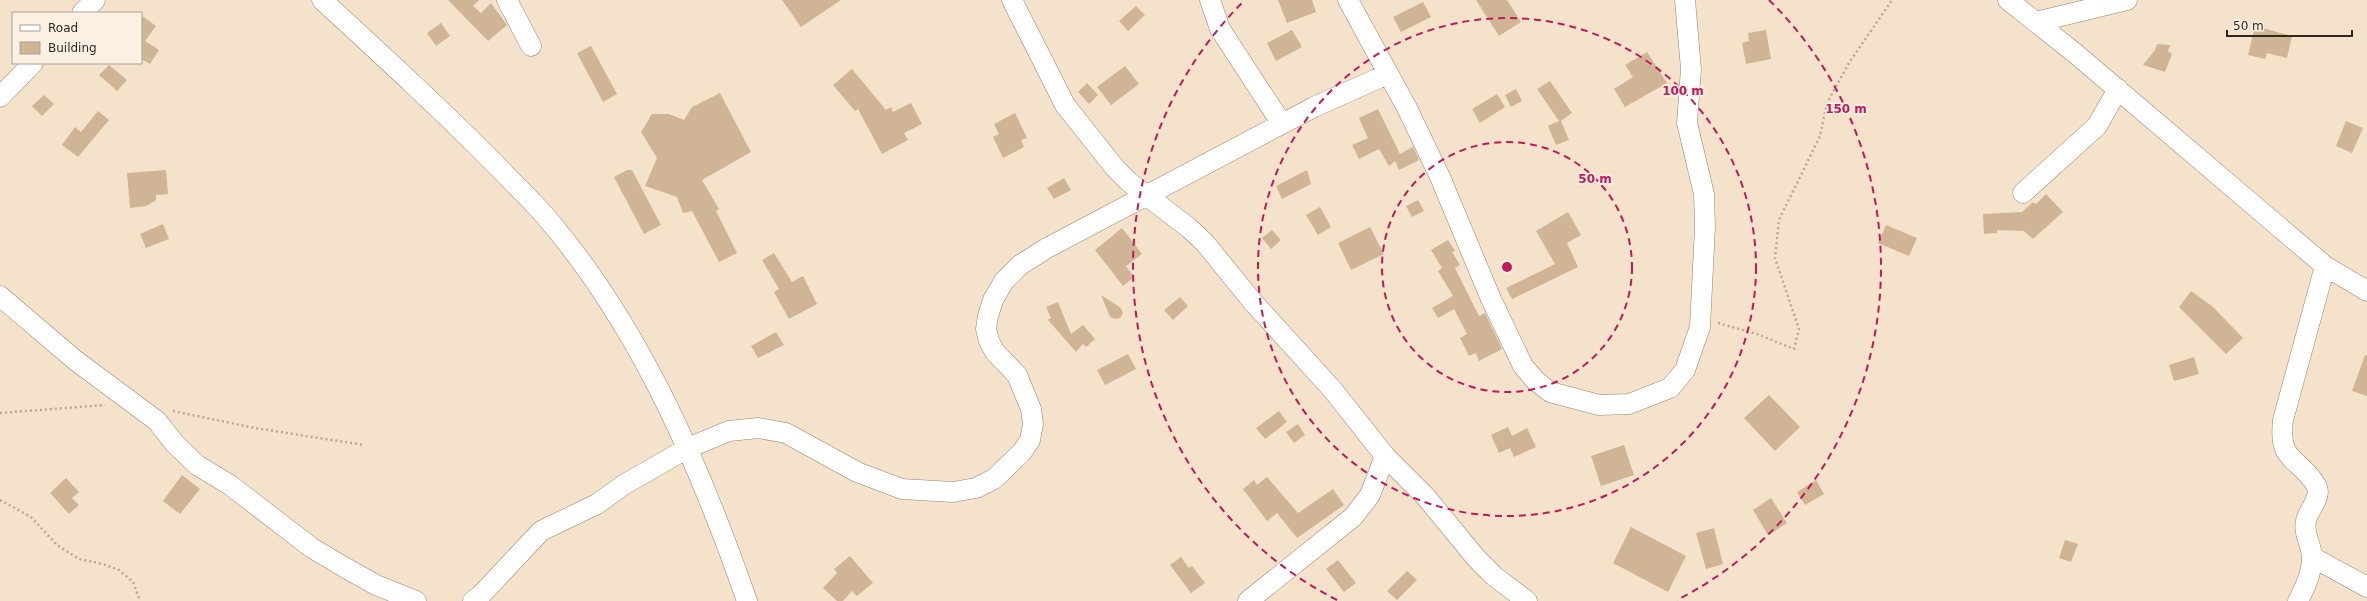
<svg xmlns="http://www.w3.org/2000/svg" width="2367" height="601" viewBox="0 0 2367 601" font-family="'DejaVu Sans',sans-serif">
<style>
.building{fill:#cfb595}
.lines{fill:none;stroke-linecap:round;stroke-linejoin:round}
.minor-casing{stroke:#95846f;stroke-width:21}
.path{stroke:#b8a896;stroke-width:2.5;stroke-dasharray:2 3;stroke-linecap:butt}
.minor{stroke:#fff;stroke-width:20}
.ring{fill:none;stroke:#c2185b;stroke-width:2;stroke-dasharray:7 5}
.centre{fill:#c2185b;stroke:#fcf0e3;stroke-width:2}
.ring-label{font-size:12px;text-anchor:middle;font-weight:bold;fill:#c2185b;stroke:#fcf0e3;stroke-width:3.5;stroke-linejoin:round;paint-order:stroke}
</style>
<rect width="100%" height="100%" fill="#f5e2cb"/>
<path class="building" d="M448,0H479L473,6L481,13L491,3L507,25L488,41Z
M782,0H841L801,27Z
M1278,0H1312L1316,12L1287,23Z
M1476,0H1507L1521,22L1499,36Z
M1423,2L1431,17L1401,32L1393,17Z
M1136,6L1145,15L1128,31L1119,21Z
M141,15L156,26L145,41L159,50L150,64L141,59Z
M441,23L450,36L436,46L427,33Z
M2255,26L2292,36L2287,58L2267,53L2265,59L2248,55Z
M1292,30L1302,47L1276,61L1267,43Z
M1766,30L1771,59L1746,64L1742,43L1749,41L1748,33Z
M2157,44L2170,45L2168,51L2172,54L2165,72L2143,65L2155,50Z
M591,46L617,94L603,102L577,53Z
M1647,52L1667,83L1625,107L1614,89L1633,77L1625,65Z
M109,65L127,80L117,91L99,75Z
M1125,66L1139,84L1111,105L1097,87Z
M852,69L886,110L891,107L893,112L911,103L922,124L904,133L908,140L882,154L858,109L855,111L833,85Z
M1550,81L1572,113L1561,121L1569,140L1556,145L1548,126L1559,121L1537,89Z
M1087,83L1098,95L1089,104L1078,92Z
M1516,89L1522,101L1511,107L1505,95Z
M720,93L751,152L702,180L719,209L716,211L737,253L719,262L692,211L683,213L677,197L645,186L657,158L641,132L652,114H669L684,120L692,107Z
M1497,94L1505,107L1480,123L1472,109Z
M44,95L54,104L42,116L32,106Z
M1378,109L1400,154L1413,147L1419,160L1399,170L1395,161L1389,166L1379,149L1359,159L1352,145L1368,138L1359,118Z
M98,111L109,120L78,157L62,145L75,127L81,132Z
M1015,113L1027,138L1021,140L1024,147L1003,158L993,137L999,134L994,124Z
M2346,121L2363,128L2352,153L2336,146Z
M166,170L168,194L156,195V200L146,206L130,208L127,173Z
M627,170H632L661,225L644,234L614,177Z
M1307,170L1311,184L1282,199L1276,186Z
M1064,178L1071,190L1054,199L1047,188Z
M2046,194L2063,212L2033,239L2024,231L1997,230V233L1984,234L1983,214L2022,212L2033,202L2036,204Z
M1418,200L1424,211L1412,217L1406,206Z
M1320,207L1331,227L1318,235L1306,215Z
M1568,212L1581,235L1567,243L1578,267L1512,299L1506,288L1555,264L1536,231Z
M163,224L169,239L146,248L140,234Z
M1886,225L1917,238L1909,256L1878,243Z
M1370,227L1384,254L1351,270L1338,243Z
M1122,228L1142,254L1126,266L1134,277L1123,286L1095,250Z
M1272,230L1281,240L1271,249L1262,238Z
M1448,240L1455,251L1452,252L1460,265L1455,268L1479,316L1485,313L1502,349L1479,361L1476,353L1469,356L1460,338L1467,334L1454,309L1438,318L1432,308L1453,296L1438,271L1442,268L1431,250Z
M774,253L792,282L803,276L817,304L789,319L774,292L779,289L762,260Z
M2191,291L2212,306L2243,338L2226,354L2179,307Z
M1101,295L1121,308L1123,313L1120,318L1116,319L1110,317Z
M1180,297L1188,306L1173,320L1164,310Z
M1058,302L1071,334L1083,325L1095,339L1086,347L1083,344L1076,352L1048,320L1051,318L1046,307Z
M776,332L784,345L758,358L751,346Z
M1128,354L1136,369L1105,385L1097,370Z
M2365,355H2367V396L2352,391Z
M2194,357L2199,374L2174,381L2169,365Z
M1769,395L1800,427L1775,451L1744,418Z
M1279,411L1287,422L1265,439L1256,428Z
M1298,424L1305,435L1294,443L1286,432Z
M1508,427L1512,436L1527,428L1536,447L1514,457L1510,448L1499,453L1491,435Z
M1624,445L1634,475L1601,486L1591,456Z
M182,475L200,489L180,514L163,501Z
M1267,477L1298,513L1333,489L1344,505L1297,538L1277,513L1267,521L1243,489L1254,480L1257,485Z
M66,478L79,492L72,498L79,505L69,514L50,493Z
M1816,480L1824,494L1805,505L1797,492Z
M1771,498L1787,523L1768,535L1753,510Z
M1631,527L1686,556L1668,592L1613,563Z
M1714,528L1723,564L1706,569L1696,533Z
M2065,540L2078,544L2071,562L2059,558Z
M850,556L873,583L857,596L852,591L843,601H837L823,588L837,573L834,569Z
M1181,557L1189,568L1192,566L1205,583L1191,593L1170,565Z
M1338,560L1356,583L1344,592L1326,569Z
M1407,571L1417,580L1397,600L1387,591Z"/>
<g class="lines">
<defs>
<path id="minor" d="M322,0C383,56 444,112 502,171C518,188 536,204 551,223C642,331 701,469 747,601
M507,0L531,46
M1012,0L1065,105L1115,168L1129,182L1189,228L1205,243L1252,301L1332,389L1385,456L1426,497L1476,558L1494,576L1527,601
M1210,0L1220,29L1282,124
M1348,0L1407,108L1440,177L1491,299L1523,366L1536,381L1550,392L1599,405L1629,404L1670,388L1685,370L1700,327L1705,227L1704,194L1687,123L1691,69L1685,0
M2008,0L2076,54L2325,266L2367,291
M82,13L95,0
M2036,22L2127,0
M0,97L33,63
M2023,193L2097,126L2118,89
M0,296L75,360L157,421L175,444L197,465L230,485L312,548L344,567L376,585L416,601
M2312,557L2367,587
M473,601L480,596L541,531L597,504L625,484L688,448L729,431L758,428L786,433L857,472L902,489L953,492L976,488L994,479L1022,452L1030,440L1033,424L1031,409L1017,375L995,352L989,341L986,329L988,316L993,300L1004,281L1020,265L1047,248L1314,107L1388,74
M1248,601L1353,517L1370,495L1385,456
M2298,601C2305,588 2312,573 2312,558C2312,545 2303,534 2306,521C2308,510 2323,497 2316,485C2298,456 2278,463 2283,420L2325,266"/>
</defs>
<use href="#minor" class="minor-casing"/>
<path class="path" d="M1718,323L1757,334L1794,349L1799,329L1775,258L1779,220L1820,136L1827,103L1849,63L1892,0
M173,411L255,428L364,445
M0,413L105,405
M0,500L31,517L57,545L79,559L103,564L119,570L133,582L140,601"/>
<use href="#minor" class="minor"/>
</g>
<g class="ring">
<circle cx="1507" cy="267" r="125"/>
<circle cx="1507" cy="267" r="249"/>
<path d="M1337 600A374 374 0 0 1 1245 0M1769 0A374 374 0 0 1 1677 600"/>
</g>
<circle cx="1507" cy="267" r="6" class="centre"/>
<g class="ring-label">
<text x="1683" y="95">100 m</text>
<text x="1846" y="113">150 m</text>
<text x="1595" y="183">50 m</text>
</g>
<rect x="12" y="12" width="130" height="52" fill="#fcf0e3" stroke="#aaa095"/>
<rect x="20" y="25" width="20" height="6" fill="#ffffff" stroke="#aaa095"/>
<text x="48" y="32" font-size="12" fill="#2f2820">Road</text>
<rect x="20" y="42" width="20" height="12" fill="#cfb595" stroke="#aaa095"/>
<text x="48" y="52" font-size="12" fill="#2f2820">Building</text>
<path d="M2227 30v6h125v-6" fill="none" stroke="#2f2820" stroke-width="2"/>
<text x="2233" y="30" font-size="12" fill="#2f2820" stroke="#fcf0e3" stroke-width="3" paint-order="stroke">50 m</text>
</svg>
